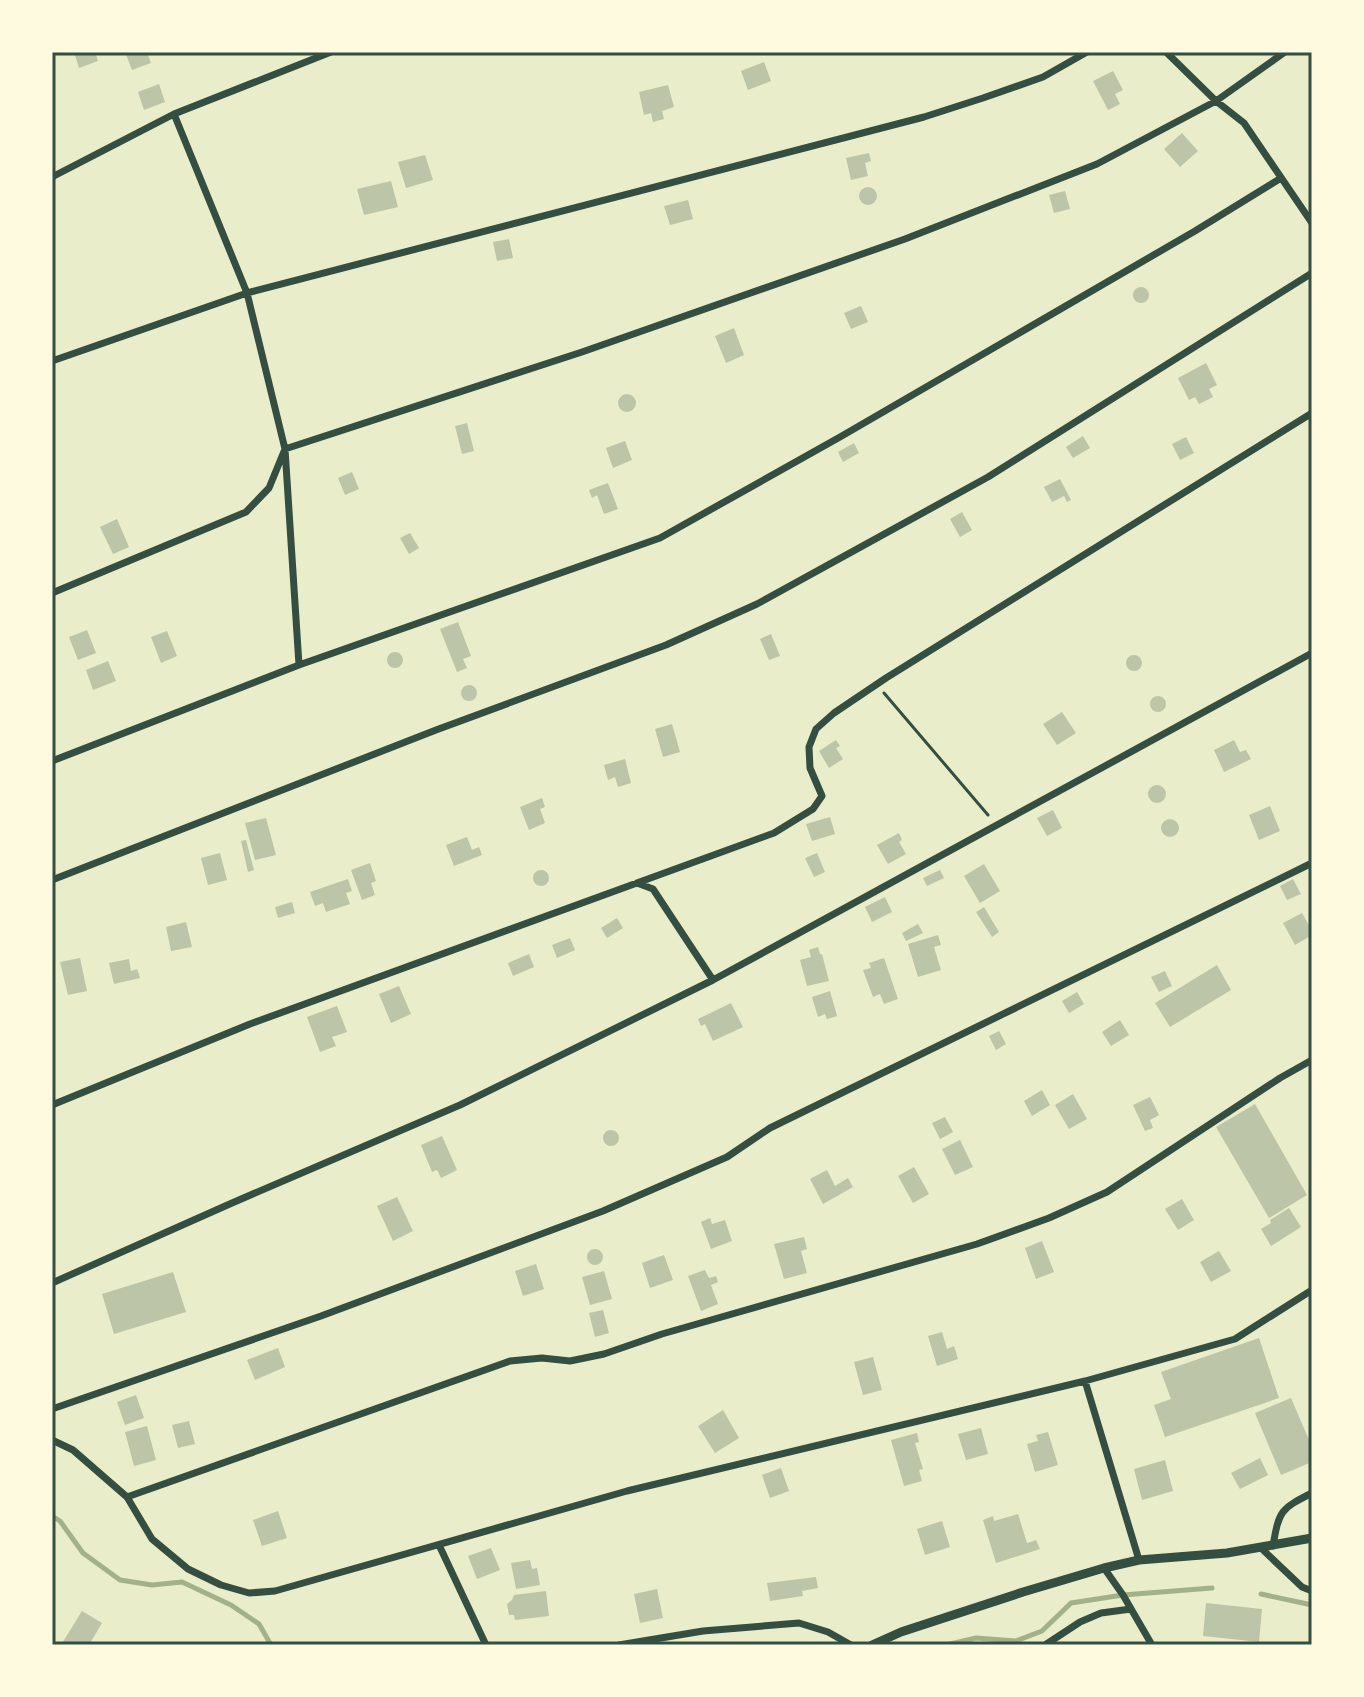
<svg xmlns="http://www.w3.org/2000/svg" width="1364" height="1697" viewBox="0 0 1364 1697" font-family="'Libre Baskerville',serif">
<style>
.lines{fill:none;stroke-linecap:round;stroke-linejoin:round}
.stream{stroke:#a3b18a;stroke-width:5}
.building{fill:#bcc5a7}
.path{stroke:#344e41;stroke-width:3}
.minor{stroke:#344e41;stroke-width:7}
.tertiary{stroke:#344e41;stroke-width:9}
.neatline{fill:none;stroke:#344e41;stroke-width:3}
</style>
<rect width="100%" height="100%" fill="#e9edc9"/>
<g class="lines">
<path class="stream" d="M52,1516L60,1521L83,1553L120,1580L152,1585L182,1582L231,1605L259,1624L271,1645
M1261,1594L1312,1605
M946,1645L976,1638L1016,1641L1042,1631L1071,1603L1123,1595L1212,1588"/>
</g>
<path class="building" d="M74,52H95L98,61L79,68Z
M125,52H147L151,63L132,70Z
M764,62L771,81L748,90L741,71Z
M1113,71L1123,90L1115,94L1120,104L1108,110L1093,81Z
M159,84L165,102L144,110L138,92Z
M668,85L674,107L662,111L664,119L653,122L651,113L644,115L639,92Z
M1182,133L1198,151L1180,167L1164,149Z
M869,153L871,161L865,163L868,176L851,180L846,158Z
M425,155L433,180L406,188L398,162Z
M391,181L398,207L364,215L357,189Z
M859 196a9 9 0 1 1 18 0a9 9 0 1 1-18 0Z
M1065,191L1070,209L1054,213L1049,195Z
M688,200L693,219L670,225L664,206Z
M509,239L513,258L497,261L493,242Z
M1133 295a8 8 0 1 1 16 0a8 8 0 1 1-16 0Z
M861,306L868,322L851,329L844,313Z
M734,328L744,355L726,363L715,336Z
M1206,363L1217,385L1209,389L1213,397L1199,404L1195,397L1189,400L1178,378Z
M618 403a9 9 0 1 1 18 0a9 9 0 1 1-18 0Z
M467,423L474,451L462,454L455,426Z
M1083,436L1090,448L1073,458L1066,447Z
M1186,437L1194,453L1180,460L1172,444Z
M625,441L632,460L613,468L606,448Z
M854,443L859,453L843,462L838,452Z
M352,472L359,489L345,495L338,478Z
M1060,479L1071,500L1067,502L1064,496L1052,502L1044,487Z
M608,483L618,509L604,514L597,495L592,498L589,490Z
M962,512L972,530L960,537L950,519Z
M117,519L129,547L113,554L100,527Z
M410,533L419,548L409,554L400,538Z
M458,622L471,656L463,659L467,668L457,672L440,629Z
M87,630L96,653L78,660L69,637Z
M167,631L177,656L161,663L151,637Z
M771,634L780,656L769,660L760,639Z
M387 660a8 8 0 1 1 16 0a8 8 0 1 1-16 0Z
M1126 663a8 8 0 1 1 16 0a8 8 0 1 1-16 0Z
M108,661L116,681L93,690L86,670Z
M461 693a8 8 0 1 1 16 0a8 8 0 1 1-16 0Z
M1150 704a8 8 0 1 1 16 0a8 8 0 1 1-16 0Z
M1062,712L1076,733L1057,745L1043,724Z
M672,724L680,752L663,757L655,729Z
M836,740L840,746L836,748L843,759L829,768L819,751Z
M1234,740L1240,752L1246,750L1251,759L1224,772L1214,750Z
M625,759L631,783L618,787L615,777L608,780L604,765Z
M1148 794a9 9 0 1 1 18 0a9 9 0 1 1-18 0Z
M542,798L545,807L540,809L545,823L529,830L520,807Z
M1270,806L1280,831L1259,840L1249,815Z
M1053,810L1062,828L1047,836L1037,818Z
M830,817L835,834L812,841L806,824Z
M266,818L276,855L255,860L245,823Z
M1161 828a9 9 0 1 1 18 0a9 9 0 1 1-18 0Z
M899,833L902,840L899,842L906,854L888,864L877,845Z
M467,837L472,850L479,847L482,855L454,866L446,845Z
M246,840L254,870L248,872L241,841Z
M220,853L227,880L208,885L201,858Z
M817,853L825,872L814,877L805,858Z
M370,863L376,881L371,883L375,895L362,900L351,870Z
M984,864L1000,891L980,903L964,876Z
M940,870L944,878L927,886L923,878Z
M533 878a8 8 0 1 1 16 0a8 8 0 1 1-16 0Z
M348,879L352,891L346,893L350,904L326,912L323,903L315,906L310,892Z
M1293,879L1301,894L1287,900L1280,886Z
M885,897L892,912L872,922L865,907Z
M292,902L295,913L278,918L275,907Z
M984,907L999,932L992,937L976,912Z
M1302,913L1312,931V935L1295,945L1283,923Z
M617,918L623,928L607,938L601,928Z
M186,922L192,947L171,951L166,927Z
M918,924L923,933L906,941L902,933Z
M938,935L941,945L934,947L941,970L918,977L908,944Z
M570,938L575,950L557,958L552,945Z
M818,947L820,954H822L829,981L807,986L800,960L811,957L809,950Z
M529,954L534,967L513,976L508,963Z
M80,958L87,991L68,995L60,962Z
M884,958L898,999L884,1004L880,994L873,997L863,970L871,968L869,963Z
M129,959L131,971L137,969L140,978L114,984L109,963Z
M1217,965L1231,990L1170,1027L1155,1003Z
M1165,971L1172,986L1159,992L1151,977Z
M399,986L411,1014L391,1023L379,994Z
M830,991L837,1016L827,1019L825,1014L818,1017L812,997Z
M1077,992L1084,1004L1069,1013L1062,1001Z
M731,1003L743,1027L713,1041L705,1024L701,1026L698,1019Z
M337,1006L347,1032L332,1037L336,1046L320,1052L307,1017Z
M1120,1020L1129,1035L1111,1046L1102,1032Z
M999,1031L1006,1044L996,1050L989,1036Z
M1042,1090L1050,1105L1032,1116L1024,1101Z
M1073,1094L1087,1119L1069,1129L1055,1105Z
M1150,1097L1159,1115L1150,1120L1153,1128L1145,1131L1133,1105Z
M1255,1104L1307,1195L1269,1218L1216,1127Z
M945,1117L953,1132L940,1139L932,1123Z
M603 1138a8 8 0 1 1 16 0a8 8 0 1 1-16 0Z
M442,1136L457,1170L441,1178L437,1170L432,1172L421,1145Z
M960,1140L973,1167L955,1175L942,1149Z
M914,1167L929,1194L913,1203L898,1176Z
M827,1170L835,1186L848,1178L853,1187L823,1204L810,1179Z
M397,1197L413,1231L393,1241L377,1206Z
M1182,1199L1194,1220L1178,1230L1165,1209Z
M1289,1208L1301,1227L1271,1246L1261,1229L1271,1223L1270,1220Z
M710,1218L712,1224L725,1220L732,1241L711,1249L701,1222Z
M804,1237L807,1249L801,1251L807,1273L784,1279L774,1244Z
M1042,1241L1054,1272L1036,1279L1025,1248Z
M587 1257a8 8 0 1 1 16 0a8 8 0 1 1-16 0Z
M1219,1251L1231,1271L1211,1282L1200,1262Z
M664,1255L673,1280L650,1288L642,1263Z
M536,1264L544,1289L523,1296L515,1271Z
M705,1270L709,1278L716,1276L718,1282L711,1285L718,1304L701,1311L688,1276Z
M604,1271L612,1299L590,1305L582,1277Z
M173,1272L186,1312L114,1334L102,1294Z
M603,1310L609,1333L595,1337L589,1313Z
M942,1332L947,1349L954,1346L958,1359L937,1366L928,1336Z
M1259,1338L1279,1398L1165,1437L1154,1405L1171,1399L1161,1372Z
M278,1348L285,1367L255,1380L247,1360Z
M873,1357L882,1390L863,1395L854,1362Z
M136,1395L144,1418L125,1425L117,1402Z
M1291,1398L1312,1447V1462L1281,1475L1255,1413Z
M723,1410L739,1438L715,1453L698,1426Z
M189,1421L195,1444L178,1448L172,1425Z
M147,1426L156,1460L134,1466L125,1432Z
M981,1428L988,1454L966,1460L958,1434Z
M1048,1432L1058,1465L1035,1472L1027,1444L1038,1441L1036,1435Z
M917,1433L919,1442L915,1443L923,1469L919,1470L922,1481L904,1486L891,1440Z
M1260,1458L1268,1475L1240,1489L1231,1473Z
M1165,1460L1173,1491L1142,1500L1134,1469Z
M781,1468L789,1491L770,1498L762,1475Z
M278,1511L287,1538L262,1546L253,1520Z
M1018,1514L1027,1543L1036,1540L1040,1549L996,1563L983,1520L993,1516L994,1521Z
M942,1521L950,1547L925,1555L917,1529Z
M491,1548L500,1570L477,1579L468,1556Z
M530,1560L532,1569L537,1568L540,1585L516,1589L511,1563Z
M816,1577L818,1588L802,1591L803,1596L770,1601L767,1583Z
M657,1589L663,1618L640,1623L634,1594Z
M546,1591L549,1616L515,1620L514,1615H509L507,1604L512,1600L514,1595Z
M1206,1603L1262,1609L1259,1642L1203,1636Z
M82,1611L102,1623L89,1645H61Z"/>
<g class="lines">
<path class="path" d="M884,693L988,815"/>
<path class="minor" d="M1166,52L1216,101L1244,123L1312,223
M174,114L247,293L285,449L299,665
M52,177L174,114L331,52
M52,361L247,293L924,117L983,98L1043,77L1087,52
M52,593L246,512L269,488L285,449L582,352L905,239L1097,164L1216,101L1285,52
M52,761L299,665L660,538L840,437L1195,231L1281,178
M52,880L436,730L666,645L757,604L988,477L1312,273
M637,883L653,889L713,980
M52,1105L250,1024L774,833L813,809L822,796L810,768L809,747L816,729L834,713L886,678L1312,413
M52,1283L232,1203L460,1105L713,980L1312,653
M1085,1381L1139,1560
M52,1409L321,1316L603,1211L727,1157L770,1128L1312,863
M52,1440L73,1450L127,1497L152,1539L188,1569L221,1585L249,1593L275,1591L627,1491L1085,1381L1235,1339L1312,1290
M127,1497L510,1361L542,1358L570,1361L604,1354L662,1334L977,1244L1049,1218L1107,1192L1280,1078L1312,1060
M439,1545L486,1645
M1273,1546C1279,1511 1280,1509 1312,1493
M1261,1548L1302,1587L1312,1591
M1104,1568L1123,1595L1152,1645
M619,1645L703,1631L799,1623L828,1632L851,1645
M1045,1645L1080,1622L1101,1613L1131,1609"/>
<path class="tertiary" d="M872,1645L901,1632L1023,1592L1104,1568L1139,1560L1227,1553L1312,1538"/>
</g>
<rect width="1364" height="1697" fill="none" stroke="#fefae0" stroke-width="108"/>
<rect x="54" y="54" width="1256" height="1589" class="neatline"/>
</svg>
